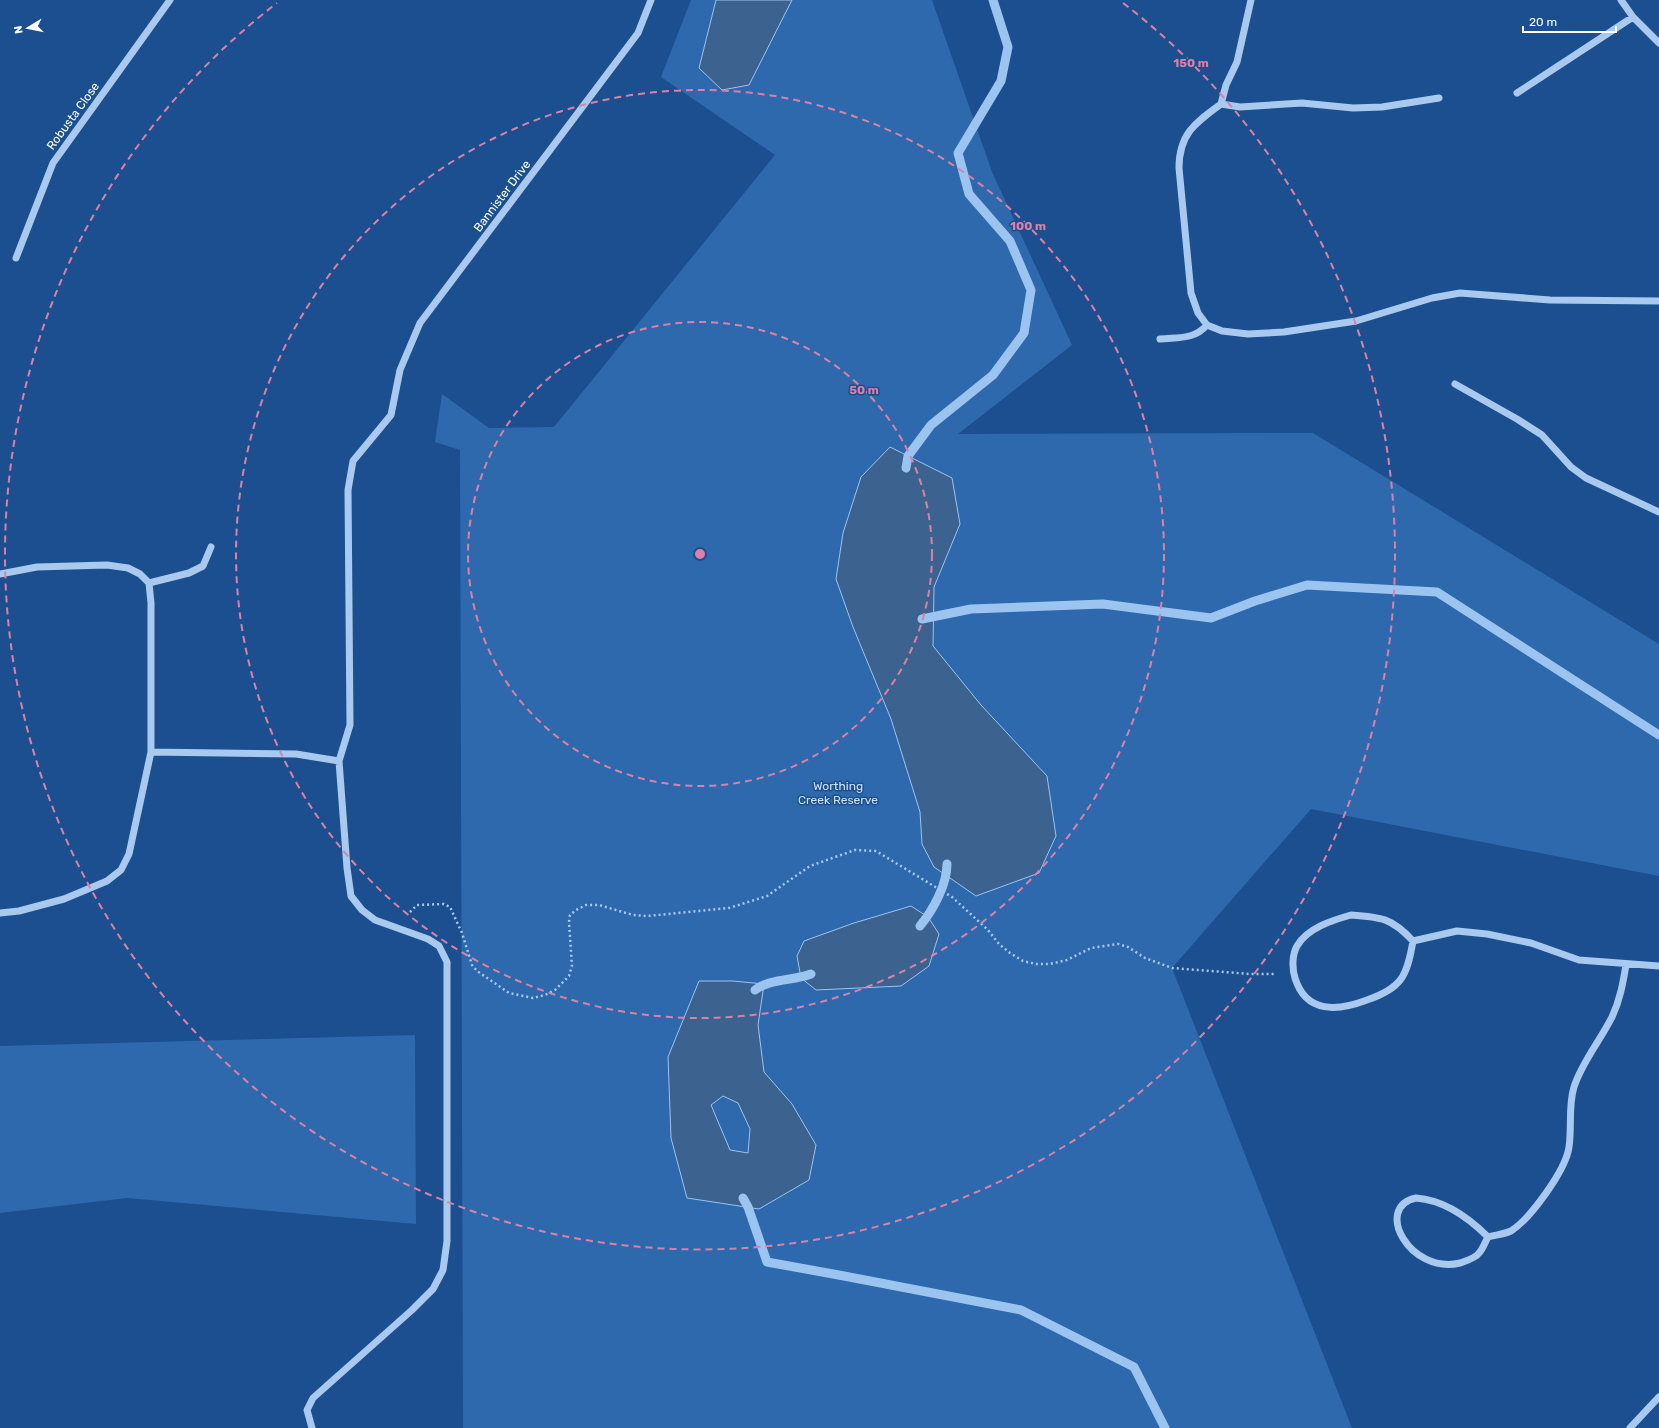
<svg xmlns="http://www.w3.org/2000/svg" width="1659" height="1428" viewBox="0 0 1659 1428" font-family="Rubik,sans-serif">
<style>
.green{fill:#2e69ad}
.water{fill:#3c6290;stroke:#9cc4f0;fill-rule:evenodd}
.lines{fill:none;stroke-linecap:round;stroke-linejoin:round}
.stream{stroke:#9cc4f0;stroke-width:9}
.path{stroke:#a9c9ee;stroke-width:2.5;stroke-dasharray:2 3;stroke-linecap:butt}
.minor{stroke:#a9c9ee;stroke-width:7}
.ring{fill:none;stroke:#dd80a5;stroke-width:2;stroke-dasharray:7 5}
.labels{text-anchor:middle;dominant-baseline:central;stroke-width:3;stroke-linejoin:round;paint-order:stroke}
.street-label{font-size:12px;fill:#fff;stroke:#1b4f8f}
.park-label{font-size:12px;fill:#cfe3fa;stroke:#1b4f8f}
.centre{fill:#dd80a5;stroke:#1b4f8f;stroke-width:2}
.ring-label{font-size:12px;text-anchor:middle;font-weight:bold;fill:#dd80a5;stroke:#1b4f8f;stroke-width:3;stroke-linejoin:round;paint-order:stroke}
</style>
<rect width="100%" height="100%" fill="#1b4f8f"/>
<path class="green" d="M691,0H932L992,172L1072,345L958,434L1313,433L1659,644V876L1311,809L1172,968L1352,1428H463L460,450L435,442L442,394L489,428L554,427L775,155L661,77Z
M415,1035L416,1224L127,1198L0,1213V1046Z"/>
<path class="water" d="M716,0H792L749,85L722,90L699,68Z
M890,447L952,478L960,524L934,587L933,646L981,705L1047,776L1056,836L1039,873L976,896L934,867L922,844L920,812L891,719L853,627L836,579L843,533L861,477Z
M911,906L928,917L939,934L929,966L901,986L816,990L801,978L797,956L804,941L854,923Z
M699,981H733L764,984L758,1025L764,1072L792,1104L816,1145L809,1180L759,1209L687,1198L671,1138L668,1057ZM723,1096L738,1103L750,1129L748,1153L730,1150L711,1105Z"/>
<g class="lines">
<path class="stream" d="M906,468L908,456L931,425L993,375L1024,333L1031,290L1010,241L969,194L958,153L1001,81L1008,47L993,0
M922,619L971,609L1103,604L1211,618L1255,601L1307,585L1437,592L1659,735
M920,926C933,910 947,885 947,864
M755,990C771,978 793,981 811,974
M743,1198L748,1207L767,1262L844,1276L1021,1310L1134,1367L1165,1428"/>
<path class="path" d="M410,912L417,905L444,904L450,907L462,933L472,965L477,971L509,993L533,998L545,995L555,990L569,976L572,966L569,922L570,915L576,910L586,905H599L633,915L647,916L729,908L767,896L810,866L855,850L876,851L952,897L988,930L999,944L1010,953L1023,961L1036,964H1050L1067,960L1091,948L1118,944L1128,947L1145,958L1172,968L1250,974H1274"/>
<path class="minor" d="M1251,0L1237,62L1226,85L1221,104L1240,107L1302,103L1353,108L1382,107L1439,98
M1621,0L1633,17L1659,43
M1517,93L1633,17
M1221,104C1195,123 1179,134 1179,168L1191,293L1198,313L1207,325L1222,331L1248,334L1284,332L1356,321L1432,298L1460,293L1550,300L1659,301
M16,258L53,163L170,0
M1160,339C1178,337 1194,340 1207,325
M1455,384L1517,419L1542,435L1571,467L1586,478L1659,512
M0,574L37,567L107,565L128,568L140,574L149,583L151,603V752L129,854L121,870L107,881L64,899L19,911L0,913
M149,583L189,573L203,566L211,547
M151,752L296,754L339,761
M1351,915C1381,917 1392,918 1413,941C1407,976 1402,988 1367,1000C1338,1011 1306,1014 1295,978C1292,968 1292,955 1297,946C1307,928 1333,920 1351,915Z
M1413,941L1457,931L1487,934L1531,943L1579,960L1659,966
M1416,1198C1444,1200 1469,1218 1488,1237C1485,1242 1483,1249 1479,1253C1476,1258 1466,1261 1460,1263C1410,1275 1373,1207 1416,1198Z
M1488,1237C1495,1235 1505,1234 1511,1231C1530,1219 1566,1170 1569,1147C1572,1128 1568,1106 1574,1087C1582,1062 1600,1041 1612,1017C1620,1000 1623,983 1626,965
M312,1428L307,1410L313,1398L412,1310L433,1289L443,1270L447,1241V962L439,946L428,939L375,920L362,910L351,896L347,868L339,761L350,725L348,490L353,461L391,415L400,370L420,323L638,33L651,0
M1630,1428L1659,1397"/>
</g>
<g class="ring">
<circle cx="700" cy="554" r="232"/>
<circle cx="700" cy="554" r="464"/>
<path d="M1123 3A695 695 0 1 1 277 3"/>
</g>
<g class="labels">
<g class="street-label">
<text transform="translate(73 116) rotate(-54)">Robusta Close</text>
<text transform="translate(502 196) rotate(-53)">Bannister Drive</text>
</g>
<g class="park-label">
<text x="838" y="786">Worthing<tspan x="838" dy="14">Creek Reserve</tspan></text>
</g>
</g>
<circle cx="700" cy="554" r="6" class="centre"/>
<g class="ring-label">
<text x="1191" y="67">150 m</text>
<text x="1028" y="230">100 m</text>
<text x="864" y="394">50 m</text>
</g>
<g transform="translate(28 28) rotate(260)" stroke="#1b4f8f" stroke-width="3" paint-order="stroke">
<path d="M0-3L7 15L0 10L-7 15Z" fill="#ffffff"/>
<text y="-6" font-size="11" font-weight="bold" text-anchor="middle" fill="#ffffff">N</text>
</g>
<path d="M1523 26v6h93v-6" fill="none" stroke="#ffffff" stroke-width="2"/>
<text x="1529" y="26" font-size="12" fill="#ffffff" stroke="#1b4f8f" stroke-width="3" paint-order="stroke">20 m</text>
</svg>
